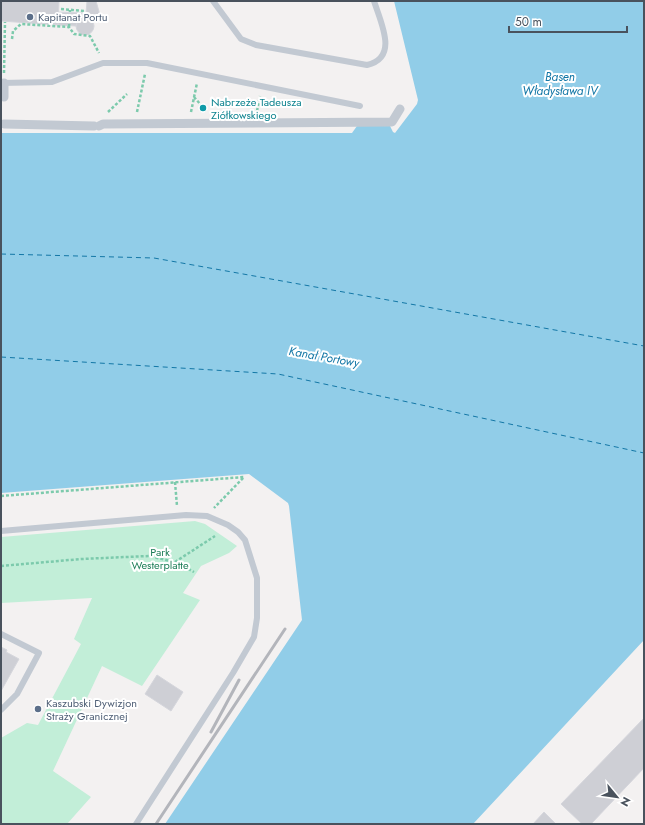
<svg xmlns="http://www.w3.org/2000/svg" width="645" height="825" viewBox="0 0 645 825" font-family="Jost,sans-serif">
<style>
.green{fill:#c2eed8}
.water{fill:#91cde8}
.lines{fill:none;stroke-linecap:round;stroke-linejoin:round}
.ferry{stroke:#1377a6;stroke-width:1;stroke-dasharray:5 4;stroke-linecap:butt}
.building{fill:#cecfd5;stroke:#d5d6dc}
.path{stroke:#7ccaac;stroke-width:2.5;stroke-dasharray:3 2;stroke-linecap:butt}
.service{stroke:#c2c9d2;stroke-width:6}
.pedestrian{stroke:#c2c9d2;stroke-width:9}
.rail{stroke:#b3b5bb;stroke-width:3}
.service-dot{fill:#5c6f8a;stroke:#fff;stroke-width:1.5}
.culture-dot{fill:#0f9aa8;stroke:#fff;stroke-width:1.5}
.labels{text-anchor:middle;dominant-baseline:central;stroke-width:4;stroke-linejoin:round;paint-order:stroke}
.service-label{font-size:11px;fill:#4e5e75;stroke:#fff;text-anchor:start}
.culture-label{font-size:11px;fill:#0d838f;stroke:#fff;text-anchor:start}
.park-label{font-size:11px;fill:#1c7d57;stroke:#fff}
.water-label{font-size:12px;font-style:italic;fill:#1377a6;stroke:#fff}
</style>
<rect width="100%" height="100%" fill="#f3f1f1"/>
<path class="green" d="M195,521L205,524L237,546L229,553L201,566L183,593L200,600L142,686L102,666L53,771L91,797L67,824H1V738L27,723L38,725L81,644L74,639L92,598L1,603V537Z"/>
<path class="water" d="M394,1H644V640L473,824H165L302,620L289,506L288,503L249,474L1,493V133H352L357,126H390L393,132L395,133L417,104L418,100Z"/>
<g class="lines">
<path class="ferry" d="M1,254L154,258L644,346
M1,357L278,374L644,453"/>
</g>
<path class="building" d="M1,1H59L58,25L1,21Z
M87,1H96L100,15L86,14Z
M58,12L83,13V17L78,20L76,26L58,25Z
M76 26a9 9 0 1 1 18 0a9 9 0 1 1-18 0Z
M1,647L7,650L6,652L19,659L1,691Z
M157,675L183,692L171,711L145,694Z
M644,718V768L591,824H582L561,804Z
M544,812L556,824H533Z"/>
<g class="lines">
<path class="path" d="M61,9L84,11
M69,27L70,10
M12,39L13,31L21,24L69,27L74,34L90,36L99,53
M4,73L5,22
M194,97L201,105
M257,111L260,96
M108,112L127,94
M137,112L145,74
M191,112L197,83
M175,482L177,506
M1,496L244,477L214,508
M175,562L215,536
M1,566L81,559L149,556L175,562L194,572"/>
<path class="service" d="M213,1L241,39L256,45L367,65C399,58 381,23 374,1
M1,83L52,82L103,63H147L360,106
M1,531L186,515L207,516L228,525L238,532L245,540L257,578V618L254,637L233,673L136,824
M1,634L39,653L17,694L1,710"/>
<path class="pedestrian" d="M4,97V83
M4,124L94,126
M99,126L103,124L392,122L400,109"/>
<path class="rail" d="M211,732L239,680
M156,824L285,629"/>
</g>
<g class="service-dot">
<circle cx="30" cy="17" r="4"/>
<circle cx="38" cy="709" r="4"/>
</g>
<circle class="culture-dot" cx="203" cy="108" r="4"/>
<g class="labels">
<g class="service-label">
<text x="38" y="17">Kapitanat Portu</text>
<text x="46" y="703">Kaszubski Dywizjon<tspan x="46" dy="13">Straży Granicznej</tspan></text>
</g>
<g class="culture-label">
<text x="211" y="102">Nabrzeże Tadeusza<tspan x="211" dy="13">Ziółkowskiego</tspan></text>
</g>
<g class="park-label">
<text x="160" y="552">Park<tspan x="160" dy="13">Westerplatte</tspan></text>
</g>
<g class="water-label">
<text x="560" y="77">Basen<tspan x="560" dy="14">Władysława IV</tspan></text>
<text transform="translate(324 357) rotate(10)">Kanał Portowy</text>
</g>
</g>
<rect width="645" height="825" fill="none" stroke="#49525d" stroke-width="4"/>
<g transform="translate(617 797) rotate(119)" stroke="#ffffff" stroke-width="3" paint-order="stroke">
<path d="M0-3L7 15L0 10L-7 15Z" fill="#49525d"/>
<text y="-6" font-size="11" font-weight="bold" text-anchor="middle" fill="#49525d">N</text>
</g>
<path d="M509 26v6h118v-6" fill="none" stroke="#49525d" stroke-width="2"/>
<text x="515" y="26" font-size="12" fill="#49525d" stroke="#ffffff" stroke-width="3" paint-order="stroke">50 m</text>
</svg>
